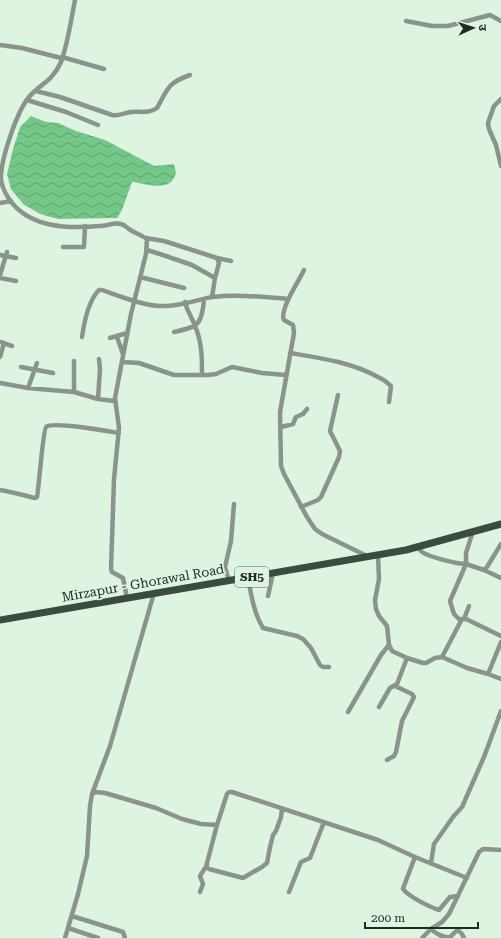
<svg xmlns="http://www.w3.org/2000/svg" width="501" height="938" viewBox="0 0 501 938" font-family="'Roboto Serif','Noto Sans Devanagari',serif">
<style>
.water{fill:url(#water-waves)}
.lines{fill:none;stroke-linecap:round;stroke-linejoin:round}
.street{stroke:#8a938c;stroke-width:4.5}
.primary{stroke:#3c4b3f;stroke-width:7}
.labels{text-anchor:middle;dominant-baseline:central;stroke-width:3.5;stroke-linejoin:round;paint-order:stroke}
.shield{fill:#ddf4e1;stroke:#5b675d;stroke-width:1}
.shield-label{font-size:12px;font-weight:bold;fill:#232b25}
.street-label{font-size:13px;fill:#232b25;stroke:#ddf4e1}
</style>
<defs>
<pattern id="water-waves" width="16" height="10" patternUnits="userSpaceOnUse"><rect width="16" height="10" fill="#75c789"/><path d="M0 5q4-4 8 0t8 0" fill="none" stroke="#60a270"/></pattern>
</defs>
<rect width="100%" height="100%" fill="#ddf4e1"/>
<path class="water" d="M31,116L46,122L58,123L76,131L105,140L154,166L174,164L176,173C175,176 173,180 171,182C162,190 142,183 132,182L122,210L117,218L58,219L40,214L23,204L11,189L7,174L13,149L20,127Z"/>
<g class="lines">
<path class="street" d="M75,0C71,20 68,43 61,62C52,82 41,83 29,97C17,111 0,161 1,180C2,186 5,193 9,199C29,228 68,229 100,226C107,226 114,222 121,224C125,225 126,227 129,229C134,233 142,235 147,239L146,254L131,314L115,398L119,428L114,479L111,569L112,572L123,578L127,598
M406,21L432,26H448L490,15L501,21
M0,45L22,48L61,58
M62,57L104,69
M36,91L60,97L112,115C119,116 124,113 131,112C140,111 149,114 157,108C168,89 167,83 190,75
M501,99L494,106L488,123L489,129L496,145L501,166
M27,100L66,112L98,125
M0,203L11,201
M146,238L164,241L217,258L219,263L215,278L212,297
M63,247H84L85,226
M147,250L166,256L192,265L215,278
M0,255L16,258
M217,258L231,261
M304,270C299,281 279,310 284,320L293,325L294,333L280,412L281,466L284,474L307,517L315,529L322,534L367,556
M0,275L7,252
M140,277L184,288
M0,278L16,281
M185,302C187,311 192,317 195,326C202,342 202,358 202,375
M174,332C198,327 202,325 204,299
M82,337C84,323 89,300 99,290H102C119,296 144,306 161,306C178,307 196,300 212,297C238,294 263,297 288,299
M117,337L123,354
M110,338L127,333
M0,342L12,346
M290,353C320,358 351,362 378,377C383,379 387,382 391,386L389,402
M0,357L4,343
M74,361V392
M122,362L139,363L174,375H208L216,374L232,367L262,373L286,375
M21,367L53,373
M0,383L28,388L74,392L98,399L114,401
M28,388L37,363
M98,399L100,369L99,359
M281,427L293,424L296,417L303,414L307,409
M0,490C12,492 23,495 35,498L37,497C39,487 43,430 46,427C52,421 107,431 119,433
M301,507L318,500L321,497L339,457L340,451L330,431L338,395
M473,531L466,553V564L484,570L487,567L501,544
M418,547C419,549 421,551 422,552C429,557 457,564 466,564L450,601L454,614L460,620
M378,555L379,579L375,600L376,609L379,616L387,626L389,645L392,651L407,658L423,663H426L435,658L442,657L467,668L488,674L501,679
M484,570L501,578
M248,578C251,594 254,614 263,628L297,636L303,639L311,648L320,665L323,667H329
M229,581L225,567L231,541L234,504
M268,596L273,573
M464,619L469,606
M442,657L462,619H466L501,636
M488,674L501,642
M379,707L390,688L397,684L407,658
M348,712L381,655L389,645
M387,760L394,756L396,752L402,721L414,697L412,694L395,686
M92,794L96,792L105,793L156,808L182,819L201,824L217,825L227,794L229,792H232L378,840L415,857L467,878
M217,825L206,867L209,869L243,878L262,867L267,863L270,847L273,835L276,831L281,817L282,809
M415,857L404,886L403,889C409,897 430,907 439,910L450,897L458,896
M431,863L434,844L453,817L462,807L484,757L501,711
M200,892L203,884L200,876L207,865
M289,892L301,862L310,858L324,822
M72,916L123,932L125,938
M68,928L98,938
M431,929C435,933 443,938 450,937C453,935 454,932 458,930L462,934L464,938
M65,938L78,894L87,856L90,806L92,794L110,746L154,593
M422,938L431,929L442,922L449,914L479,852L483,849L501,850"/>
<path class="primary" d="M0,620L406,550L501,524"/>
</g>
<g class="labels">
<rect class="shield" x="235" y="567" width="34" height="20" rx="3"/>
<g class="shield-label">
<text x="252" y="577">SH5</text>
</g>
<g class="street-label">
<text transform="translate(143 583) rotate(-10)">Mirzapur - Ghorawal Road</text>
</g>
</g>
<g transform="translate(473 28) rotate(87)" stroke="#ddf4e1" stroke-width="3" paint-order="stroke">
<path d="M0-3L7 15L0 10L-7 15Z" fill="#232b25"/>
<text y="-6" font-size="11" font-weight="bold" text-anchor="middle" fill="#232b25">उ</text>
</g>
<path d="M365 922v6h113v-6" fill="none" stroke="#232b25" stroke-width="2"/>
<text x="371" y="922" font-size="12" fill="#232b25" stroke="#ddf4e1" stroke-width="3" paint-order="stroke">200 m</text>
</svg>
